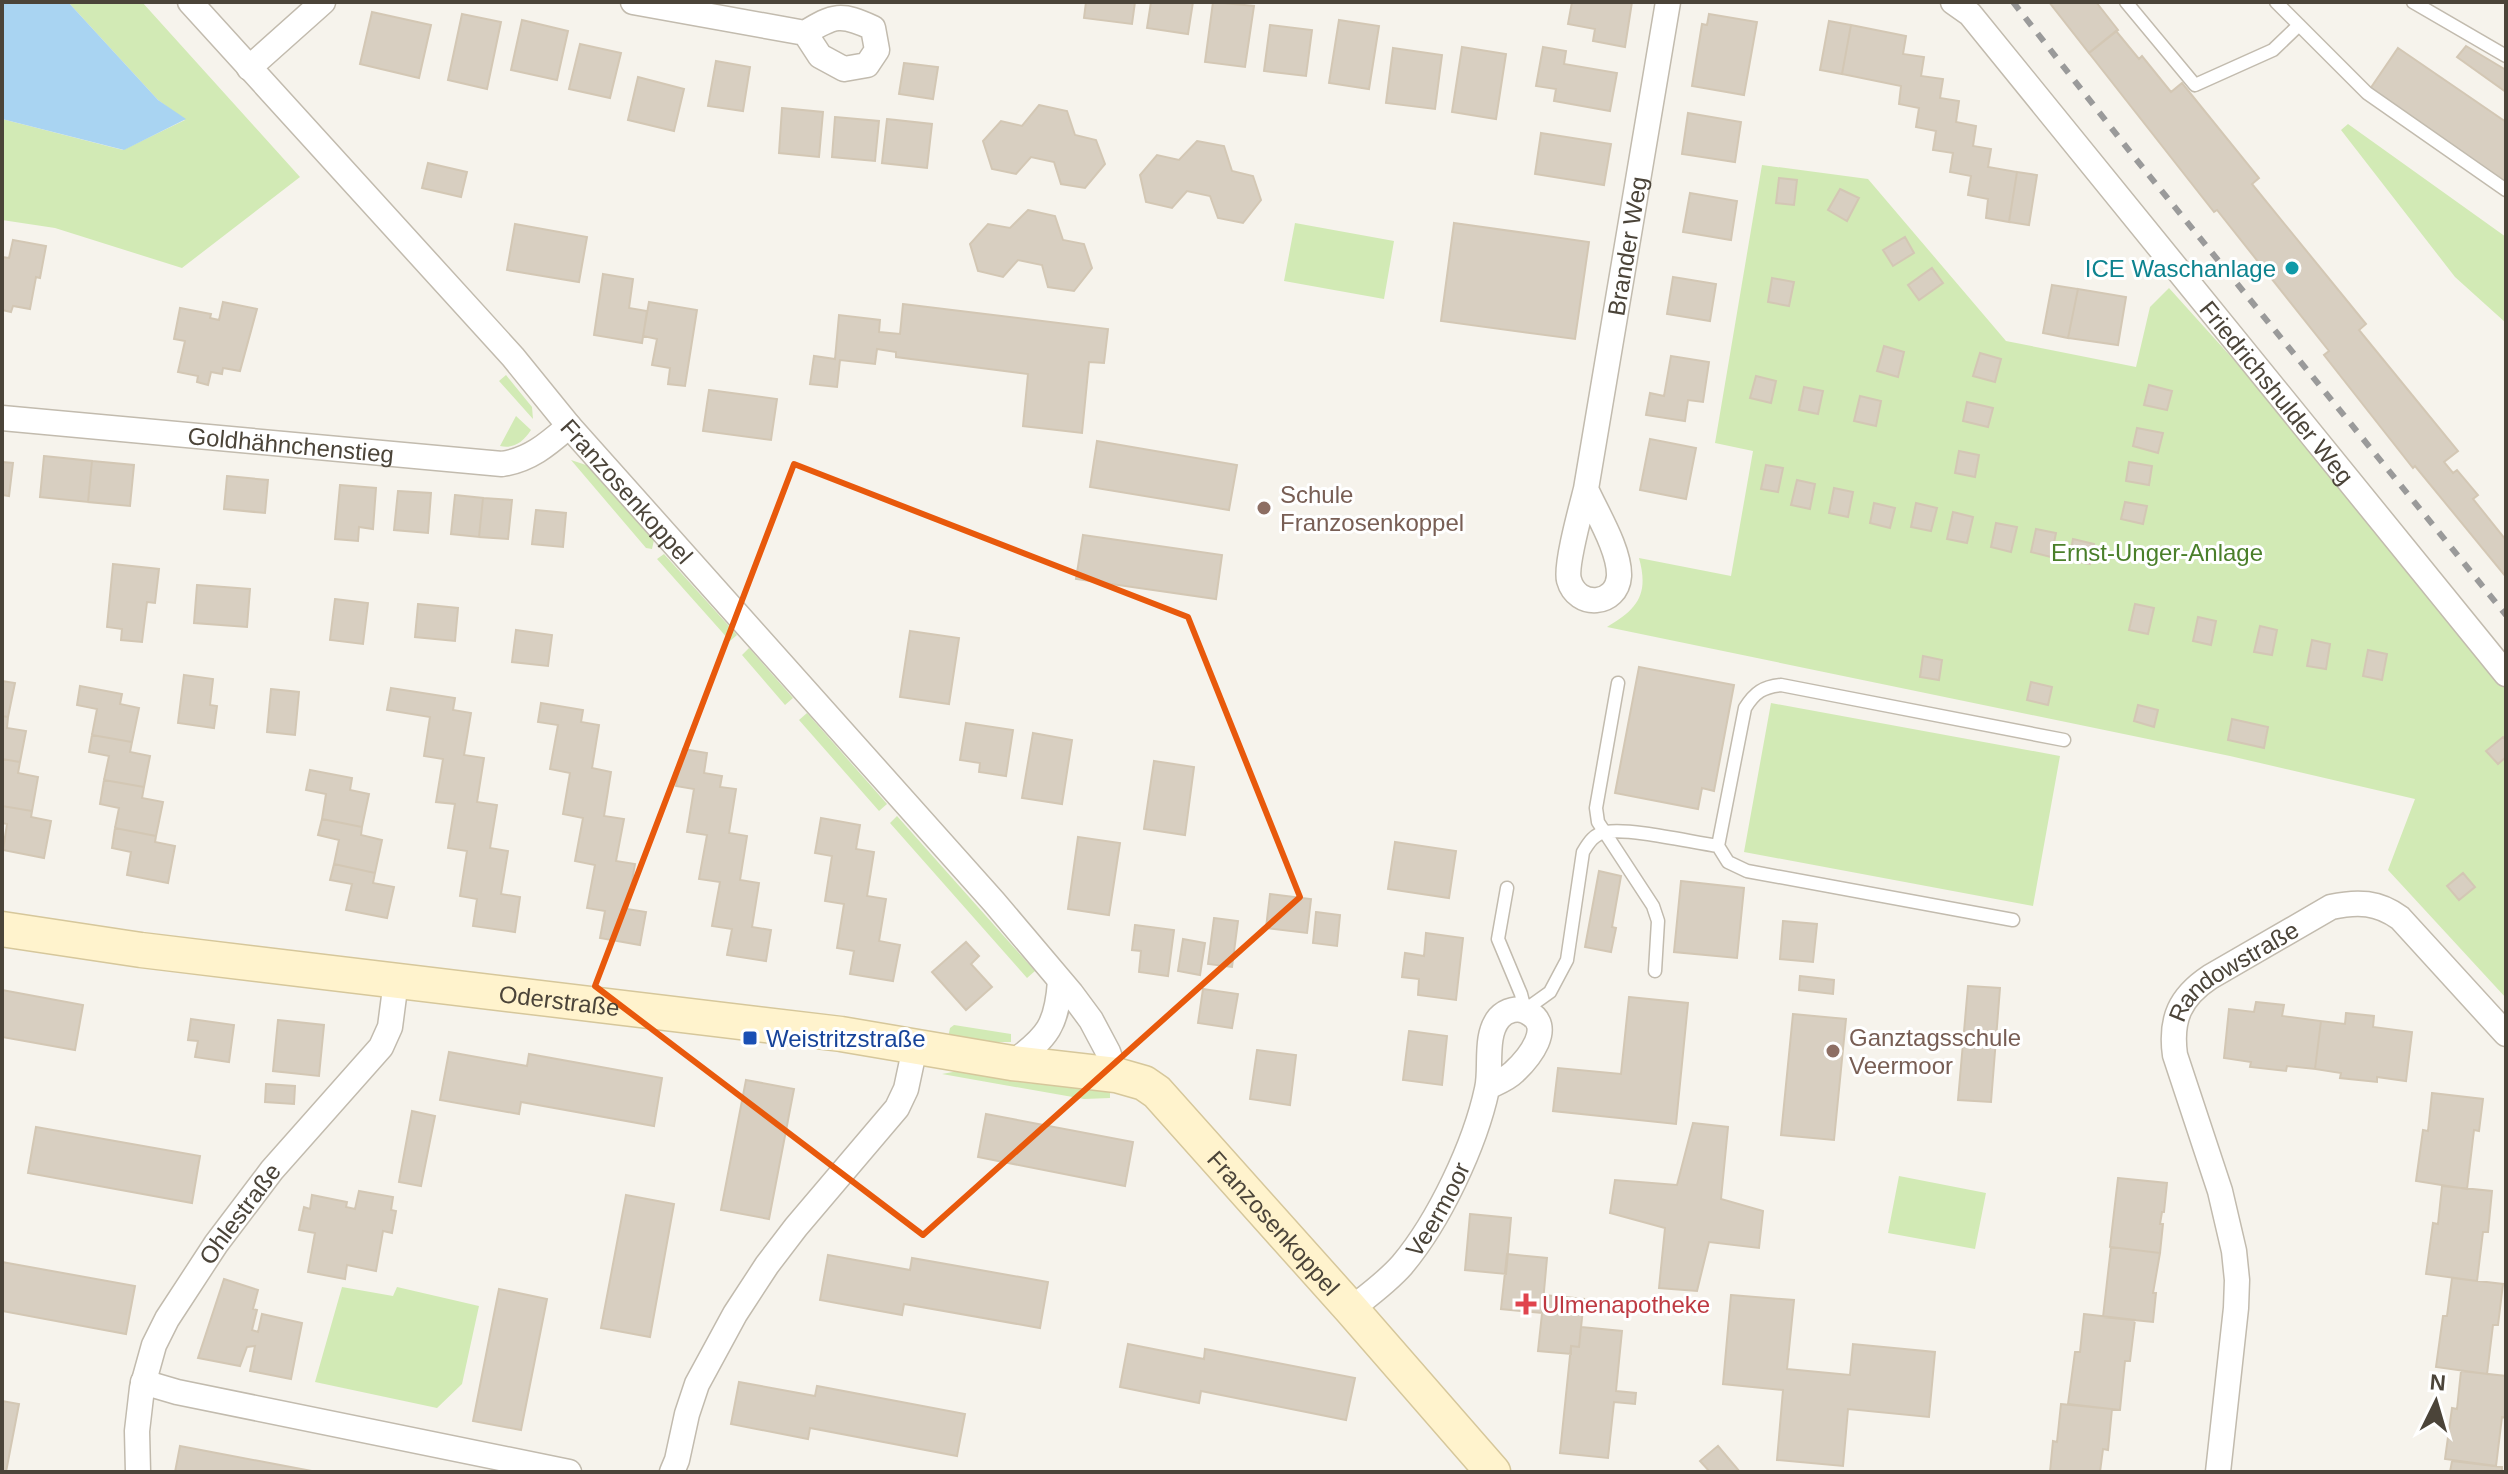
<svg xmlns="http://www.w3.org/2000/svg" width="2508" height="1474" viewBox="0 0 2508 1474" font-family="Helvetica,sans-serif">
<style>
.green{fill:#d2eab5}
.water{fill:#a9d4f2}
.building{fill:#d8cfc1;stroke:#d3c7b4;stroke-width:2}
.lines{fill:none;stroke-linecap:round;stroke-linejoin:round}
.lane-casing{stroke:#c2bbae;stroke-width:15}
.street-casing{stroke:#c2bbae;stroke-width:27}
.secondary-casing{stroke:#d6c79b;stroke-width:37}
.lane{stroke:#fff;stroke-width:12}
.street{stroke:#fff;stroke-width:24}
.secondary{stroke:#fff3cd;stroke-width:34}
.rail{stroke:#9a9a9a;stroke-width:6;stroke-dasharray:10 10;stroke-linecap:butt}
.marked{fill:none;stroke:#e8590c;stroke-width:6;stroke-linejoin:round}
.culture-dot{fill:#0f9aa8;stroke:#fff;stroke-width:3}
.education-dot{fill:#8d6e63;stroke:#fff;stroke-width:3}
.transit-dot{fill:#1a4fb4;stroke:#fff;stroke-width:3}
.health-dot{fill:#e0444e;stroke:#fff;stroke-width:3}
.labels{text-anchor:middle;dominant-baseline:central;stroke-width:6;stroke-linejoin:round;paint-order:stroke}
.street-label{font-size:24px;fill:#4b4439;stroke:#fff}
.culture-label{font-size:24px;fill:#0d838f;stroke:#fff;text-anchor:end}
.education-label{font-size:24px;fill:#785e54;stroke:#fff;text-anchor:start}
.park-label{font-size:24px;fill:#4a7f2a;stroke:#fff}
.transit-label{font-size:24px;fill:#164399;stroke:#fff;text-anchor:start}
.health-label{font-size:24px;fill:#be3a42;stroke:#fff;text-anchor:start}
</style>
<rect width="100%" height="100%" fill="#f6f3ec"/>
<path class="green" d="M68,2H142L300,177L182,268L55,228L2,220V119L123,150L185,120L158,100Z
M2348,124L2506,237V323L2455,277L2341,130Z
M1762,165L1868,179L2006,341L2136,367L2150,307L2169,288L2437,585L2506,668V998L2388,870L2415,799L2230,756L1607,627C1638,609 1649,594 1639,558L1731,576L1753,451L1715,443Z
M1295,223L1394,241L1384,299L1284,281Z
M506,375L532,407L533,419L499,381Z
M516,416L531,430C523,442 514,449 500,446Z
M571,460L589,466L654,540L652,549L646,548Z
M664,554L737,635L730,641L657,559Z
M749,648L793,698L785,705L742,655Z
M1771,703L2060,756L2033,906L1744,852Z
M807,713L887,804L879,811L799,720Z
M897,816L1035,971L1027,978L890,823Z
M954,1025L1011,1034V1042H976L948,1038L950,1028Z
M958,1071L1027,1083L1110,1090V1098L1084,1099L942,1074Z
M1899,1176L1986,1193L1975,1249L1888,1233Z
M342,1287L393,1296L397,1287L479,1306L462,1384L437,1408L315,1382Z"/>
<path class="water" d="M2,2H68L158,100L186,119L124,150L2,119Z"/>
<path class="building" d="M1086,2H1135L1132,24L1084,18Z
M1151,2H1193L1188,34L1147,28Z
M1213,2L1254,6L1245,67L1205,62Z
M1572,2H1632L1625,47L1593,41L1595,29L1568,24Z
M2049,2H2096L2118,30L2089,53Z
M372,12L431,25L419,78L360,64Z
M462,14L501,22L487,89L448,80Z
M1709,14L1757,22L1744,95L1692,86L1702,24L1707,25Z
M522,20L568,31L557,80L511,70Z
M1339,20L1379,26L1369,89L1329,83Z
M1829,21L1851,25L1842,74L1820,70Z
M1270,25L1312,30L1306,76L1264,71Z
M1851,25L1906,36L1903,54L1924,57L1921,76L1943,79L1940,98L1959,101L1956,122L1976,126L1973,146L1991,149L1988,167L2017,172L2009,222L1986,218L1988,199L1968,195L1971,176L1950,172L1953,153L1933,150L1936,131L1916,127L1919,108L1899,104L1901,86L1842,74Z
M2116,31L2139,59L2142,56L2171,92L2182,83L2259,178L2252,184L2366,324L2359,330L2458,451L2444,462L2453,473L2457,470L2478,495L2473,499L2506,540V577L2415,466L2413,468L2324,355L2329,351L2217,210L2214,212L2089,53Z
M580,44L621,53L610,98L569,89Z
M2466,46L2506,70V92L2457,57Z
M1462,47L1506,54L1496,119L1452,112Z
M1543,47L1566,51L1564,64L1617,73L1610,111L1554,101L1556,89L1536,86Z
M1393,48L1442,55L1435,109L1386,103Z
M2398,48L2506,122V183L2370,89Z
M716,61L750,67L743,111L708,106Z
M904,63L938,67L933,99L899,94Z
M638,77L684,89L674,131L628,120Z
M1039,105L1067,111L1075,135L1096,140L1105,164L1085,188L1061,184L1054,162L1031,157L1016,174L992,169L983,141L1001,121L1022,126Z
M782,108L823,112L819,157L779,153Z
M1688,113L1741,122L1735,162L1682,154Z
M835,117L879,121L875,161L832,157Z
M887,119L932,124L927,168L882,163Z
M1541,133L1611,144L1604,185L1535,174Z
M1197,141L1224,146L1232,171L1253,176L1261,200L1243,223L1218,218L1210,196L1187,191L1172,208L1146,202L1140,175L1157,155L1179,160Z
M428,163L467,172L461,197L422,188Z
M2017,172L2037,175L2029,225L2009,222Z
M1779,178L1797,180L1794,205L1776,203Z
M1840,189L1859,198L1847,221L1828,210Z
M1690,193L1737,201L1731,240L1683,232Z
M1028,210L1055,216L1063,240L1084,244L1092,268L1074,291L1048,287L1042,265L1018,260L1003,277L978,271L970,244L988,224L1010,228Z
M1454,223L1589,242L1575,339L1441,321Z
M515,224L587,237L579,282L507,270Z
M1905,237L1914,253L1893,266L1883,250Z
M13,240L46,246L40,278L36,277L30,309L13,306L11,312L2,310V257L9,258Z
M1932,268L1943,283L1919,300L1908,285Z
M603,274L633,279L629,308L647,311L642,343L594,335Z
M1673,277L1716,284L1710,321L1667,314Z
M1772,278L1794,282L1789,306L1768,302Z
M2052,285L2078,289L2068,338L2043,333Z
M2078,289L2126,297L2118,345L2068,338Z
M223,302L257,309L240,371L223,368L222,374L211,372L208,385L197,382L198,376L178,372L185,341L174,339L180,308L211,314L210,318L219,320Z
M649,302L697,310L685,386L668,384L670,368L652,365L657,339L643,336Z
M903,304L1108,329L1104,363L1089,362L1082,433L1023,426L1028,374L896,357V352L877,349L875,364L840,360L837,387L810,384L814,356L835,359L839,315L880,320L879,332L900,334Z
M1884,346L1904,352L1898,377L1877,371Z
M1980,353L2001,359L1995,382L1973,376Z
M1671,356L1709,362L1703,402L1688,400L1685,421L1646,415L1650,393L1664,396Z
M1756,376L1776,381L1771,403L1750,398Z
M2149,385L2172,391L2167,410L2144,405Z
M1804,387L1823,391L1818,414L1799,410Z
M709,390L777,399L771,440L703,431Z
M1860,396L1881,401L1876,426L1854,421Z
M1967,402L1993,408L1988,427L1963,421Z
M2137,428L2163,433L2158,453L2133,446Z
M1650,439L1696,448L1686,499L1640,490Z
M1097,441L1237,465L1229,510L1090,487Z
M1959,451L1979,455L1975,477L1955,473Z
M44,456L92,461L88,502L40,497Z
M92,461L134,465L130,506L88,502Z
M2,462L13,463L9,496L2,495Z
M2129,462L2152,466L2149,485L2126,481Z
M1766,465L1783,468L1778,492L1761,489Z
M227,476L268,480L265,513L224,509Z
M1797,480L1815,484L1810,509L1791,505Z
M340,485L376,488L373,529L359,527L358,541L335,539Z
M1834,488L1853,492L1848,517L1829,513Z
M398,491L431,493L428,533L394,530Z
M455,495L483,498L479,537L451,534Z
M483,498L512,500L508,539L479,537Z
M2125,502L2147,506L2143,524L2121,519Z
M1874,503L1895,508L1890,528L1870,523Z
M1916,503L1937,508L1931,531L1911,527Z
M536,510L566,513L563,547L532,544Z
M1953,512L1973,517L1967,543L1947,539Z
M1996,523L2017,527L2011,552L1991,547Z
M2036,529L2056,533L2051,557L2031,552Z
M1083,535L1222,555L1216,599L1076,579Z
M2073,539L2094,544L2090,564L2069,560Z
M113,564L159,569L155,603L147,602L142,642L121,640L122,629L107,627Z
M197,585L250,589L247,627L194,623Z
M335,599L368,603L363,644L330,640Z
M418,604L458,608L455,641L415,637Z
M2135,604L2154,608L2148,634L2129,630Z
M2198,617L2216,621L2211,645L2193,641Z
M2260,626L2277,630L2272,655L2254,652Z
M516,630L552,635L548,666L512,662Z
M910,631L959,638L949,704L900,697Z
M2312,640L2330,644L2326,669L2307,666Z
M2368,650L2387,654L2382,680L2363,676Z
M1923,656L1942,660L1939,680L1920,677Z
M1639,667L1734,685L1714,791L1702,788L1698,809L1615,793Z
M184,675L213,679L210,705L217,706L214,728L178,723Z
M2,681L15,683L8,717L2,716Z
M2031,682L2052,687L2048,705L2027,700Z
M80,686L122,694L120,704L139,708L132,742L92,735L97,709L77,705Z
M391,688L455,698L453,710L471,713L464,755L484,758L477,802L497,805L490,848L508,851L501,894L520,897L515,932L473,926L477,899L460,896L467,851L448,848L455,804L436,802L443,759L424,756L430,717L387,710Z
M271,689L299,692L295,735L267,732Z
M541,703L583,710L581,722L599,725L592,768L611,772L604,816L624,819L616,861L635,864L627,909L646,912L640,945L600,938L605,911L587,908L595,865L575,861L583,818L563,814L570,773L550,769L558,725L538,722Z
M2138,705L2158,710L2154,727L2134,721Z
M2,716L8,717L7,728L26,731L20,762L2,759Z
M2232,719L2268,727L2264,748L2228,740Z
M966,723L1013,730L1006,776L979,772L980,763L960,760Z
M1033,733L1072,740L1062,804L1022,798Z
M92,735L132,742L130,752L150,756L144,787L104,780L109,756L89,752Z
M2503,737L2506,740V757L2498,764L2486,751Z
M683,749L707,753L704,773L722,776L720,787L736,789L729,833L747,836L740,880L759,883L752,927L771,930L766,961L727,955L732,929L712,926L720,882L699,879L707,835L687,832L694,789L676,786Z
M2,759L20,762L18,773L38,777L32,811L2,806Z
M1154,761L1194,767L1185,835L1144,829Z
M310,770L352,778L350,790L369,794L362,827L322,819L326,794L306,790Z
M104,780L144,787L142,798L163,802L156,836L115,828L119,808L100,804Z
M2,806L32,811L31,817L51,821L44,858L3,850L7,824L2,823Z
M821,818L860,825L856,849L874,852L867,896L886,899L879,941L900,945L893,981L850,974L854,951L837,948L844,904L825,901L832,856L815,853Z
M322,819L362,827L361,835L382,840L375,873L334,864L339,840L318,835Z
M115,828L156,836L155,842L175,846L168,883L127,875L131,852L112,848Z
M1078,837L1120,843L1109,915L1068,909Z
M1395,842L1456,851L1449,898L1388,889Z
M334,864L375,873L373,883L394,887L387,918L346,910L352,884L330,880Z
M1599,871L1621,876L1612,927L1616,928L1611,952L1585,947Z
M2463,873L2475,887L2459,900L2447,886Z
M1681,881L1744,888L1737,958L1674,952Z
M1270,894L1311,899L1307,933L1266,928Z
M1316,912L1340,915L1337,946L1313,943Z
M1214,918L1238,921L1232,967L1208,964Z
M1783,921L1817,924L1813,962L1780,959Z
M1135,925L1174,930L1168,976L1139,972L1141,951L1132,950Z
M1426,933L1463,938L1456,1000L1418,995L1419,979L1402,977L1405,953L1424,956Z
M1183,939L1205,943L1200,975L1178,971Z
M966,942L979,956L971,964L992,987L966,1010L932,972Z
M1800,976L1834,980L1833,994L1799,990Z
M1968,986L2000,988L1991,1102L1958,1100Z
M1203,989L1238,994L1232,1028L1198,1023Z
M2,990L83,1005L75,1050L2,1037Z
M1629,997L1688,1003L1676,1124L1553,1111L1558,1068L1621,1074Z
M2256,1002L2284,1005L2282,1016L2321,1021L2315,1069L2287,1066L2286,1071L2250,1067L2251,1062L2224,1058L2229,1009L2254,1012Z
M2346,1013L2374,1016L2373,1027L2412,1032L2406,1081L2377,1077V1082L2340,1078L2341,1073L2315,1069L2321,1021L2345,1024Z
M1793,1014L1846,1019L1834,1140L1781,1135Z
M191,1019L234,1025L229,1062L195,1057L198,1041L188,1040Z
M278,1020L324,1025L319,1076L273,1071Z
M1409,1031L1447,1036L1442,1085L1403,1080Z
M1257,1050L1296,1055L1290,1105L1250,1099Z
M449,1052L527,1066L529,1054L662,1078L654,1126L521,1102L519,1114L440,1100Z
M746,1080L794,1089L769,1219L721,1210Z
M266,1084L295,1086L294,1104L265,1102Z
M2432,1093L2483,1099L2479,1131L2474,1130L2467,1189L2416,1181L2423,1130L2428,1131Z
M412,1111L435,1116L421,1186L399,1182Z
M986,1114L1133,1142L1125,1186L978,1157Z
M1693,1123L1728,1127L1721,1199L1763,1211L1759,1248L1709,1242L1697,1291L1659,1288L1665,1228L1610,1213L1615,1180L1677,1185Z
M36,1127L200,1156L192,1203L28,1173Z
M2118,1178L2167,1183L2164,1212H2162L2160,1224H2163L2160,1253L2110,1247Z
M2442,1186L2492,1191L2488,1232H2483L2477,1281L2426,1274L2433,1223L2438,1224Z
M359,1191L393,1197L391,1210L396,1211L392,1233L383,1231L376,1271L347,1265L345,1279L308,1272L315,1233L299,1230L304,1207L310,1209L312,1195L347,1202L346,1207L355,1209Z
M626,1195L674,1204L650,1337L601,1328Z
M1470,1214L1511,1218L1506,1274L1465,1270Z
M2111,1247L2160,1253L2153,1293H2156L2153,1322L2103,1317Z
M1507,1254L1547,1258L1542,1313L1501,1309Z
M828,1255L910,1270L912,1258L1048,1282L1040,1328L904,1304L902,1315L820,1300Z
M2,1262L135,1286L126,1334L2,1311Z
M2452,1278L2503,1284L2498,1325H2493L2487,1374L2436,1367L2443,1316H2447Z
M224,1279L258,1290L253,1309L257,1310L252,1330L258,1332L262,1314L302,1323L291,1379L250,1371L255,1346L247,1347L240,1366L198,1358Z
M499,1289L547,1299L521,1430L473,1421Z
M1544,1295L1584,1299L1579,1347L1571,1346V1354L1538,1351Z
M1731,1295L1794,1300L1787,1369L1850,1375L1853,1344L1935,1352L1929,1417L1848,1409L1843,1466L1777,1460L1783,1390L1723,1384Z
M2084,1314L2135,1320L2130,1361H2125L2120,1410L2068,1404L2075,1352H2080Z
M1581,1327L1622,1331L1616,1391L1636,1393L1635,1404L1614,1402L1608,1458L1560,1453L1571,1346L1579,1347Z
M1128,1344L1204,1359L1205,1349L1355,1378L1346,1420L1201,1391L1199,1403L1120,1387Z
M2461,1371L2506,1376V1418L2502,1417L2496,1466L2445,1459L2452,1408L2457,1409Z
M739,1382L815,1396L817,1386L965,1414L957,1456L810,1428L808,1439L731,1424Z
M2,1401L19,1404L6,1472H2Z
M2061,1404L2112,1409L2108,1450L2103,1449L2100,1472H2050L2053,1441L2057,1442Z
M180,1446L317,1472H175Z
M1718,1446L1740,1472H1710L1700,1461Z
M2452,1461L2502,1467V1472H2450Z"/>
<g class="lines">
<defs>
<path id="lane" d="M2126,2L2195,85L2273,50L2299,25
M2276,2L2367,93L2506,190
M2413,2L2506,56
M1618,683L1596,808L1598,822L1653,906L1658,921L1655,971
M1507,888L1498,939L1521,994L1525,1010L1550,992L1567,960L1583,852C1589,842 1594,834 1606,832C1632,828 1690,842 1718,846
M2013,920L1747,871L1728,862L1718,846L1745,708C1755,692 1763,687 1781,685L2064,740"/>
<g id="street">
<path id="s1" d="M190,2L513,357L569,426L994,902L1071,993L1091,1020L1108,1052L1116,1075"/>
<path d="M633,2L805,33C834,15 841,13 873,28L877,50L867,65L844,69L820,56L805,33"/>
<path id="s2" d="M1953,2L1970,14L2506,674"/>
<path d="M249,68L323,2"/>
<path id="s3" d="M2,418L502,464C530,460 548,444 569,426"/>
<path id="s4" d="M1586,489C1596,512 1620,550 1619,576C1617,606 1577,609 1569,580C1565,566 1582,505 1586,489L1668,2"/>
<path d="M1012,1063C1048,1037 1057,1025 1060,981"/>
<path id="s5" d="M1351,1309C1369,1295 1387,1282 1402,1265C1439,1221 1475,1145 1487,1089C1492,1068 1484,1036 1499,1018C1506,1010 1518,1007 1527,1012C1556,1026 1528,1059 1514,1072C1507,1079 1496,1083 1488,1087"/>
<path d="M143,1382L177,1392L569,1472"/>
<path id="s6" d="M138,1472L137,1431L142,1388L154,1345L167,1319L216,1244L272,1170L381,1047L390,1027L396,981"/>
<path d="M672,1472L677,1460L687,1414L697,1384L735,1314L767,1265L796,1227L897,1108L906,1089L915,1047"/>
<path id="s7" d="M2218,1472L2236,1308L2237,1280L2234,1251L2220,1191L2175,1055C2170,1019 2180,997 2210,977L2331,907C2358,901 2378,902 2400,918L2506,1034"/>
</g>
<g id="secondary">
<path id="s8" d="M2,929L141,950L841,1034L1012,1063L1116,1075L1144,1083L1157,1092L1351,1309L1493,1472"/>
</g>
</defs>
<use href="#lane" class="lane-casing"/>
<use href="#street" class="street-casing"/>
<use href="#secondary" class="secondary-casing"/>
<use href="#lane" class="lane"/>
<use href="#street" class="street"/>
<use href="#secondary" class="secondary"/>
<path class="rail" d="M2013,2L2131,153L2506,615"/>
</g>
<path class="marked" d="M794,464L1188,617L1300,897L923,1235L595,986Z"/>
<circle class="culture-dot" cx="2292" cy="268" r="8"/>
<g class="education-dot">
<circle cx="1264" cy="508" r="8"/>
<circle cx="1833" cy="1051" r="8"/>
</g>
<rect class="transit-dot" x="742" y="1030" width="16" height="16" rx="4"/>
<path class="health-dot" d="M1522 1292h8v8h8v8h-8v8h-8v-8h-8v-8h8z"/>
<g class="labels">
<g class="street-label">
<text stroke="none"><textPath href="#s4" startOffset="506">Brander Weg</textPath></text>
<text stroke="none"><textPath href="#s2" startOffset="508">Friedrichshulder Weg</textPath></text>
<text stroke="none"><textPath href="#s3" startOffset="290">Goldhähnchenstieg</textPath></text>
<text stroke="none"><textPath href="#s1" startOffset="656">Franzosenkoppel</textPath></text>
<text stroke="none"><textPath href="#s7" startOffset="540">Randowstraße</textPath></text>
<text stroke="none"><textPath href="#s8" startOffset="562">Oderstraße</textPath></text>
<text stroke="none"><textPath href="#s5" startOffset="134">Veermoor</textPath></text>
<text stroke="none"><textPath href="#s6" startOffset="286">Ohlestraße</textPath></text>
<text stroke="none"><textPath href="#s8" startOffset="1344">Franzosenkoppel</textPath></text>
</g>
<g class="culture-label">
<text x="2276" y="268">ICE Waschanlage</text>
</g>
<g class="education-label">
<text x="1280" y="494">Schule<tspan x="1280" dy="28">Franzosenkoppel</tspan></text>
<text x="1849" y="1037">Ganztagsschule<tspan x="1849" dy="28">Veermoor</tspan></text>
</g>
<g class="park-label">
<text x="2157" y="552">Ernst-Unger-Anlage</text>
</g>
<g class="transit-label">
<text x="766" y="1038">Weistritzstraße</text>
</g>
<g class="health-label">
<text x="1542" y="1304">Ulmenapotheke</text>
</g>
</g>
<rect width="2508" height="1474" fill="none" stroke="#4b4439" stroke-width="8"/>
<g transform="translate(2436 1402) rotate(5)" stroke="#ffffff" stroke-width="6" paint-order="stroke">
<path d="M0-6L14 30L0 20L-14 30Z" fill="#4b4439"/>
<text y="-12" font-size="22" font-weight="bold" text-anchor="middle" fill="#4b4439">N</text>
</g>
</svg>
